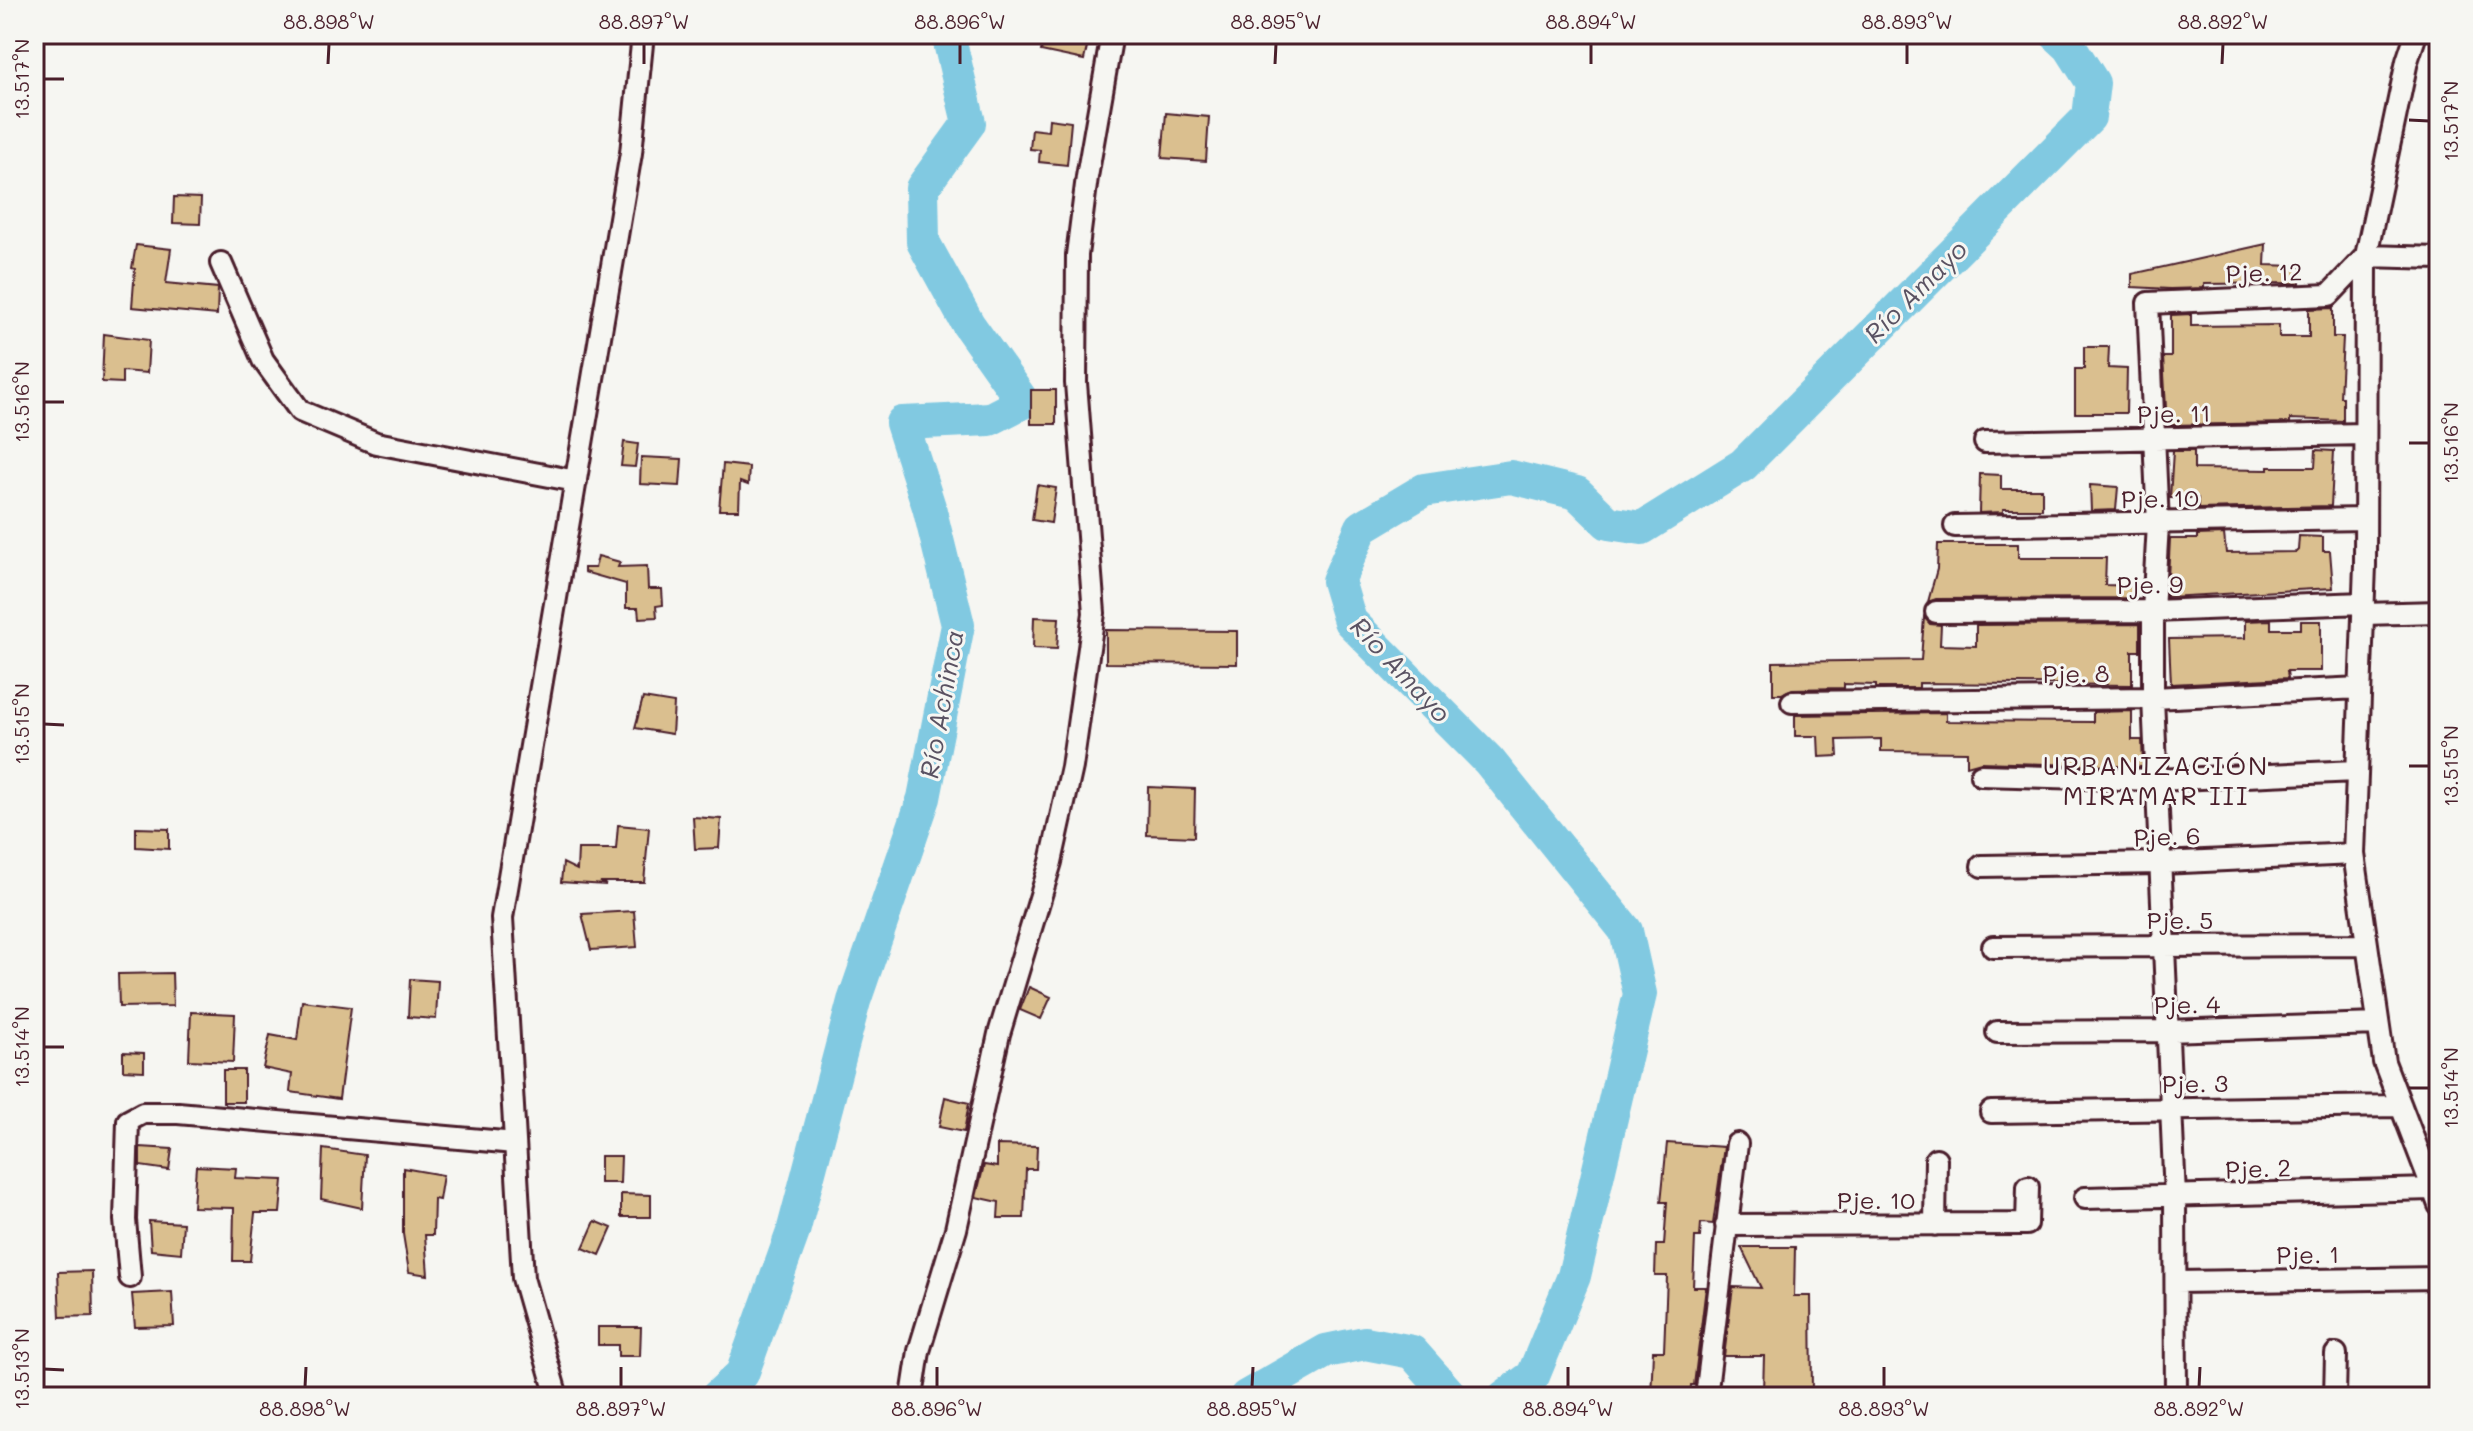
<svg xmlns="http://www.w3.org/2000/svg" width="2473" height="1431" viewBox="0 0 2473 1431" font-family="Mali,sans-serif">
<style>
.lines{fill:none;stroke-linecap:round;stroke-linejoin:round}
.river{stroke:#81c9e1;stroke-width:34}
.building{fill:#dabf8f;stroke:#4a1f2b;stroke-width:2}
.minor-casing{stroke:#4a1f2b;stroke-width:26}
.minor{stroke:#f6f6f2;stroke-width:20}
.ticks{fill:none;stroke:#4a1f2b;stroke-width:3}
.labels{text-anchor:middle;dominant-baseline:central;stroke-width:6;stroke-linejoin:round;paint-order:stroke}
.street-label{font-size:24px;fill:#4a1f2b;stroke:#f6f6f2}
.water-label{font-size:26px;font-style:italic;fill:#5a5262;stroke:#f6f6f2}
.neighbourhood-label{font-size:26px;letter-spacing:2px;fill:#4a1f2b;stroke:#f6f6f2}
.neatline{fill:none;stroke:#4a1f2b;stroke-width:3}
.ticks-label{font-size:20px;text-anchor:middle;fill:#4a1f2b}
</style>
<rect width="100%" height="100%" fill="#f6f6f2"/>
<filter id="ink" filterUnits="userSpaceOnUse"><feTurbulence type="fractalNoise" baseFrequency=".0125" numOctaves="2"/><feDisplacementMap in="SourceGraphic" scale="16" xChannelSelector="R" yChannelSelector="G"/><feConvolveMatrix kernelMatrix="1 2 1 2 8 2 1 2 1" color-interpolation-filters="sRGB"/></filter>
<g filter="url(#ink)">
<g class="lines">
<path class="river" d="M717,1397L742,1374L793,1232L854,1001L924,798L958,625L929,507L902,423L990,419L1023,402L968,324L923,242L922,188L969,123L948,34
M1246,1397L1326,1351L1365,1343L1412,1352L1452,1397
M1504,1397L1533,1376L1574,1276L1640,994L1626,931L1489,761L1350,621L1338,581L1362,527L1424,490L1511,477L1577,493L1608,523L1642,528L1743,465L2089,117L2093,83L2070,47L2056,34"/>
</g>
<path class="building" d="M1045,34H1090L1084,60L1041,51Z
M1166,113L1209,117L1206,161L1162,158Z
M1049,119L1071,122L1067,165L1039,162L1040,150L1030,149L1032,129L1048,131Z
M174,197L201,198L200,224L173,223Z
M2266,244L2265,265L2300,266V283L2204,284V288L2170,289L2132,287V274Z
M136,245L171,249L166,283L218,288L217,315L132,307L135,269L132,268Z
M2333,308V337H2343L2340,397H2343V421L2290,419V423L2167,425L2163,357H2171V315L2191,314V326L2279,325V337H2309V309Z
M104,334L149,340L147,373L122,371V383L102,382Z
M2084,347H2109L2108,368L2127,369L2126,413H2075V369H2084Z
M1031,390H1056V424H1031Z
M624,442L638,444L635,467L621,466Z
M2316,450L2334,451L2331,506L2198,509V498H2170L2173,451H2194V469L2268,470V467H2315Z
M641,457L682,459L680,486L640,484Z
M723,464L749,467L748,485L740,482L739,510H719Z
M1980,474L2001,475V489H2042V509H2003V512L1979,513Z
M1037,485L1056,488L1051,523L1032,520Z
M2090,485L2118,487L2116,510L2091,511Z
M2224,534L2226,553L2296,552L2298,550L2299,536L2323,537V551H2330L2333,588L2167,597L2170,539H2197V535Z
M1938,544H2018V558H2106L2105,585L2136,586V598L1936,599L1928,602L1937,569Z
M598,556L620,562L618,567L647,566L648,589H662L663,605L656,606L657,617L639,618L638,608H626V584L584,572V568H595Z
M1034,617L1059,618L1057,649L1033,648Z
M1924,617L1930,624L1941,625L1940,645L1976,646V625L2140,624V651H2132V685L1919,683V688H1876V685L1844,684V688L1792,689L1782,694H1773V662L1921,660Z
M2271,620V629H2301V621H2321V671H2287L2288,678L2171,684L2169,639L2245,638V621Z
M1106,630L1237,631V664L1106,663Z
M643,698L674,703L672,734L635,728Z
M2132,711V740H2142L2143,767L1981,762L1967,766V752L1881,751V739L1837,740L1838,756L1819,757L1818,736H1795V715L1946,713V721L2093,722V712Z
M1148,787L1195,789L1194,837L1147,835Z
M693,817L721,819L719,848L695,849Z
M618,825L649,828L644,882H600L606,885L561,882L563,863L577,870L578,849H616Z
M136,828L169,829V849L136,847Z
M634,911L637,947L591,950L582,914Z
M172,973L173,1006L119,1007L118,974Z
M410,979L438,981L436,1019L408,1017Z
M1029,987L1051,997L1041,1019L1020,1010Z
M302,1001L351,1007L339,1099L290,1092L292,1074L263,1068L270,1035L297,1040Z
M191,1012L235,1014L233,1062L189,1060Z
M123,1052L144,1053V1071L123,1070Z
M223,1070H244V1102H223Z
M945,1097L969,1103L964,1132L939,1127Z
M1667,1143L1724,1147L1713,1224L1701,1223L1700,1237H1695L1693,1287H1706L1694,1385H1691L1690,1397H1651L1653,1351H1664L1667,1276H1655L1656,1245H1664L1667,1202H1661Z
M997,1145L1037,1146L1036,1169H1026L1024,1218H998L999,1202L976,1197L984,1165L997,1167Z
M140,1147L172,1149L169,1170L140,1166Z
M323,1149L365,1155L362,1208L321,1199Z
M600,1156H621L620,1183H600Z
M196,1166L236,1168L235,1178L283,1180L280,1213H255L250,1261H233L234,1208L193,1207Z
M403,1168L443,1175L439,1200L434,1199L433,1235H425L428,1275L409,1272L403,1234Z
M621,1194L651,1195V1217H621Z
M149,1221L183,1223L181,1253L151,1250Z
M595,1221L612,1228L600,1255L583,1248Z
M1741,1247H1795L1794,1296H1811L1812,1393L1763,1392L1764,1356H1724L1733,1287L1761,1288Z
M92,1271L93,1316L60,1317L58,1272Z
M172,1292L174,1326L135,1327L132,1294Z
M598,1327H641L640,1356H618V1345H598Z"/>
<g class="lines">
<defs>
<path id="minor" d="M2416,34L2407,61L2366,256L2365,565L2354,854L2384,1062L2439,1205
M2366,256L2439,258
M221,263L263,360L300,411L376,443L576,481
M1985,442L2365,434
M1955,526L2365,519
M1936,612L2153,611L2364,603
M2363,614L2439,612
M1792,702L2153,698L2360,688
M1981,775L2156,780L2357,771
M1982,866L2161,863L2354,854
M1993,947L2367,945
M1997,1032L2166,1031L2378,1024
M1991,1112L2401,1106
M2085,1198L2433,1189
M1726,1225L2027,1224L2028,1187
M1935,1225L1936,1159
M130,1277L125,1220L128,1121L143,1113H178L515,1143
M2177,1282L2439,1278
M557,1397L523,1278L502,918L631,153L643,34
M912,1397L919,1351L956,1229L999,1034L1051,862L1072,767L1094,613L1076,383L1077,255L1087,177L1112,34
M1706,1397L1737,1144
M2176,1397L2175,1197L2153,698V611L2158,524L2148,303L2329,295L2366,256
M2335,1397L2336,1354"/>
</defs>
<use href="#minor" class="minor-casing"/>
<use href="#minor" class="minor"/>
</g>
</g>
<path class="ticks" d="M328,64L329,44M644,64V44M960,64V44M1275,64L1276,44M1591,64V44M1907,64V44M2222,64L2223,44M44,79H64M2409,120L2429,121M44,402H64M2409,443H2429M44,724L64,725M2409,766H2429M44,1047H64M2409,1088H2429M44,1369L64,1370M305,1387L306,1367M621,1387V1367M937,1387V1367M1252,1387L1253,1367M1568,1387V1367M1884,1387V1367M2199,1387L2200,1367"/>
<g class="labels">
<g class="street-label">
<text transform="translate(2264 272) rotate(-2)">Pje. 12</text>
<text transform="translate(2174 413) rotate(-1)">Pje. 11</text>
<text transform="translate(2160 498) rotate(-1)">Pje. 10</text>
<text transform="translate(2150 584) rotate(-1)">Pje. 9</text>
<text transform="translate(2076 673) rotate(-1)">Pje. 8</text>
<text transform="translate(2167 836) rotate(-2)">Pje. 6</text>
<text x="2180" y="919">Pje. 5</text>
<text transform="translate(2187 1004) rotate(-1)">Pje. 4</text>
<text transform="translate(2195 1083) rotate(-1)">Pje. 3</text>
<text transform="translate(2258 1168) rotate(-2)">Pje. 2</text>
<text x="1876" y="1199">Pje. 10</text>
<text transform="translate(2308 1254) rotate(-1)">Pje. 1</text>
</g>
<g class="water-label">
<text transform="translate(1915 291) rotate(-45)">Río Amayo</text>
<text transform="translate(1401 669) rotate(47)">Río Amayo</text>
<text transform="translate(941 704) rotate(-80)">Río Achinca</text>
</g>
<g class="neighbourhood-label">
<text x="2156" y="765">URBANIZACIÓN<tspan x="2156" dy="30">MIRAMAR III</tspan></text>
</g>
</g>
<rect width="2473" height="1431" fill="none" stroke="#f6f6f2" stroke-width="88"/>
<rect x="44" y="44" width="2385" height="1343" class="neatline"/>
<g class="ticks-label">
<text x="329" y="29">88.898°W</text>
<text x="644" y="29">88.897°W</text>
<text x="960" y="29">88.896°W</text>
<text x="1276" y="29">88.895°W</text>
<text x="1591" y="29">88.894°W</text>
<text x="1907" y="29">88.893°W</text>
<text x="2223" y="29">88.892°W</text>
<text transform="translate(22 79) rotate(-90)" y="7">13.517°N</text>
<text transform="translate(2451 121) rotate(-90)" y="7">13.517°N</text>
<text transform="translate(22 402) rotate(-90)" y="7">13.516°N</text>
<text transform="translate(2451 443) rotate(-90)" y="7">13.516°N</text>
<text transform="translate(22 724) rotate(-90)" y="7">13.515°N</text>
<text transform="translate(2451 766) rotate(-90)" y="7">13.515°N</text>
<text transform="translate(22 1047) rotate(-90)" y="7">13.514°N</text>
<text transform="translate(2451 1088) rotate(-90)" y="7">13.514°N</text>
<text transform="translate(22 1369) rotate(-90)" y="7">13.513°N</text>
<text x="305" y="1416">88.898°W</text>
<text x="621" y="1416">88.897°W</text>
<text x="937" y="1416">88.896°W</text>
<text x="1252" y="1416">88.895°W</text>
<text x="1568" y="1416">88.894°W</text>
<text x="1884" y="1416">88.893°W</text>
<text x="2199" y="1416">88.892°W</text>
</g>
</svg>
